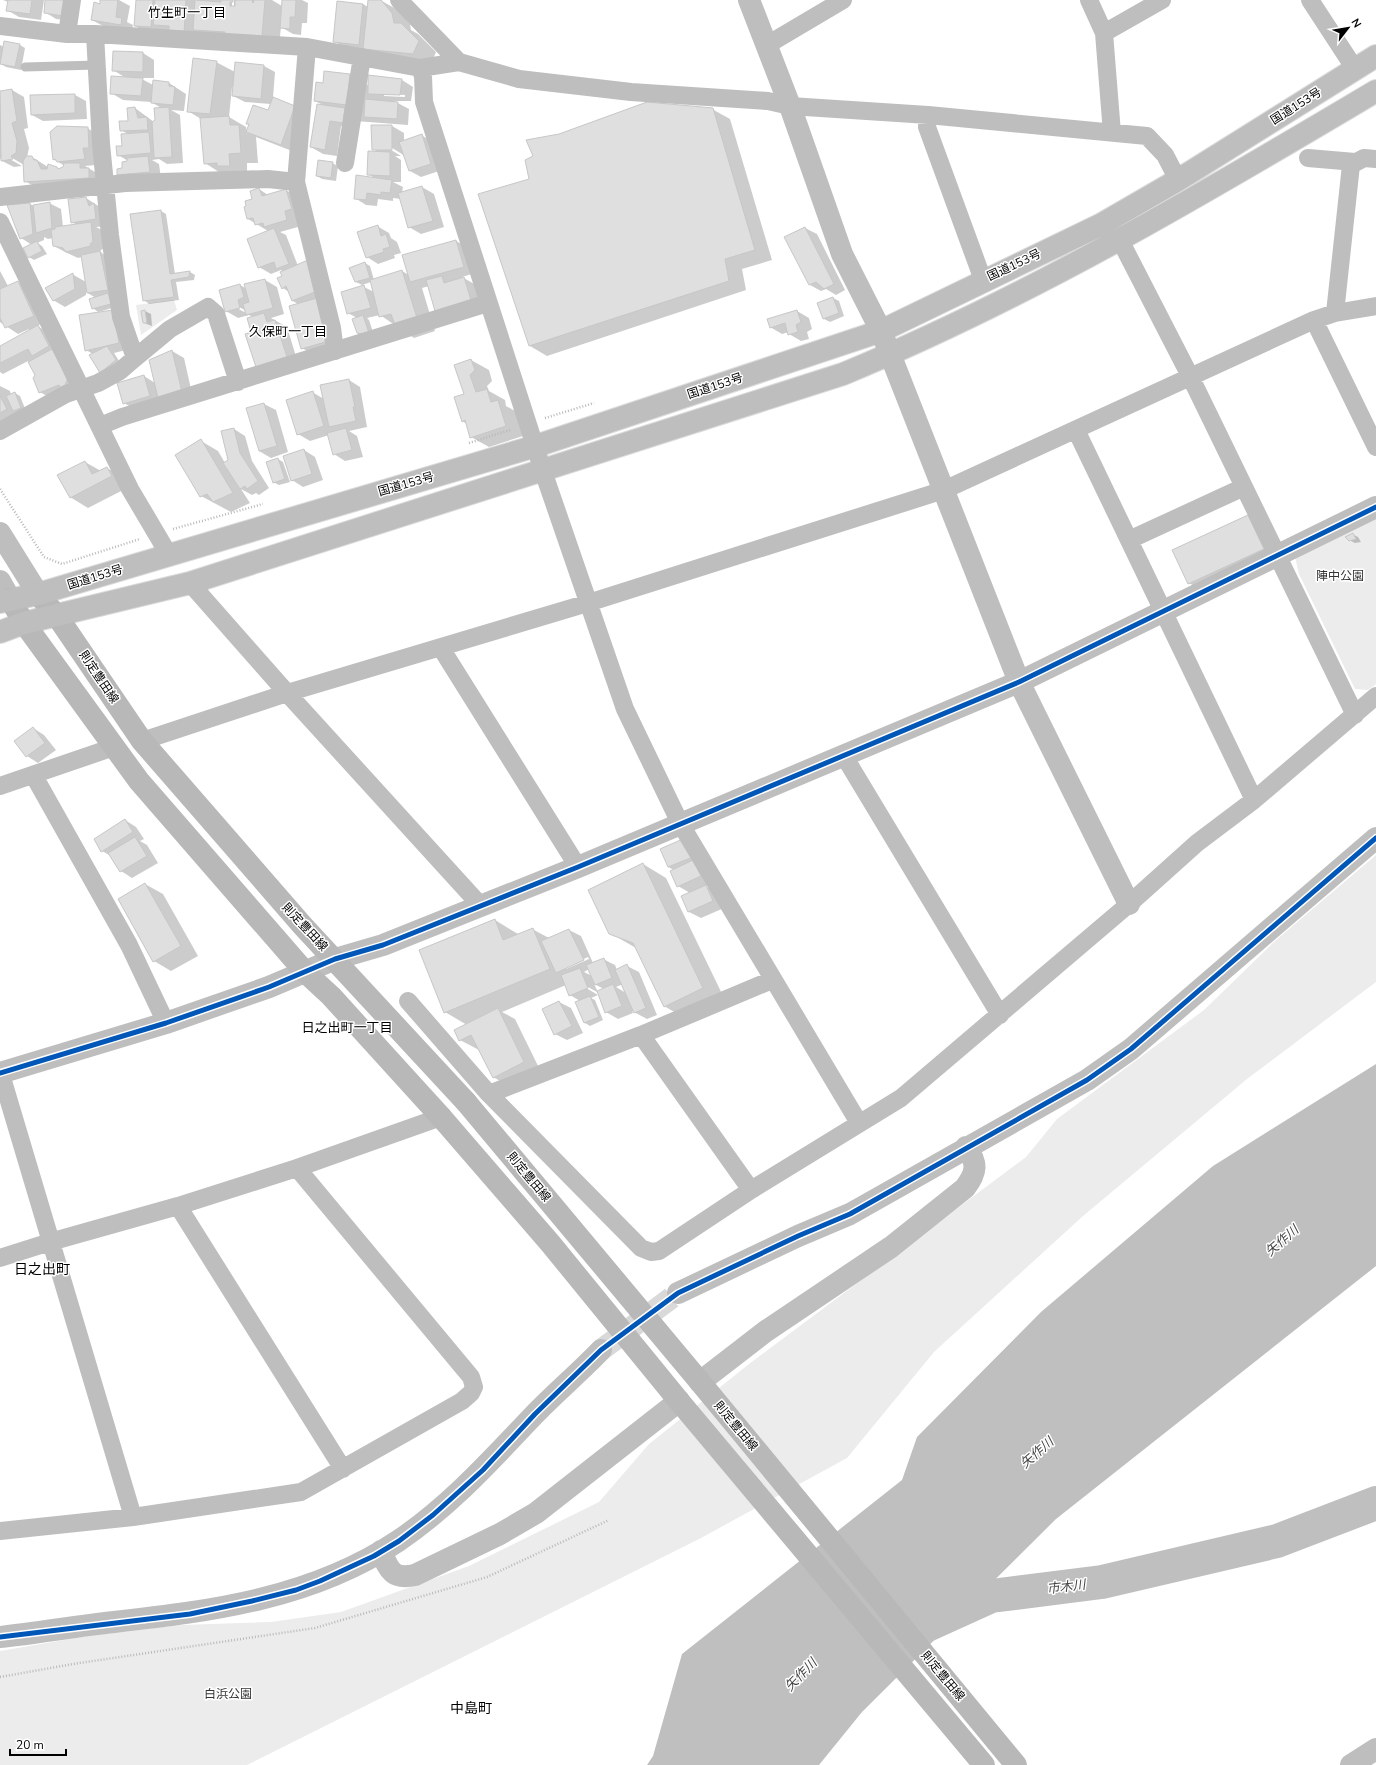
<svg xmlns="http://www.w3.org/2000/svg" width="1376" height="1765" viewBox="0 0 1376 1765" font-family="'Nunito Sans','Noto Sans JP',sans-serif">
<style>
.green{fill:#ececec}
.water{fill:#bfbfbf}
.shadow{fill:#0003;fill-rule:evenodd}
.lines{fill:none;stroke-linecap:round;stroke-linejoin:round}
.river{stroke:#bfbfbf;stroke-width:34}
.building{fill:#dfdfdf;stroke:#c7c7c7}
.tertiary-tunnel{stroke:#d9d9d9;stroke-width:22;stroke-dasharray:22 11;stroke-linecap:butt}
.trunk-casing{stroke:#dbdbdb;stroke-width:24}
.path{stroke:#b9b9b9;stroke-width:2.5;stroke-dasharray:1 2;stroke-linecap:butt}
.service{stroke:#bebebe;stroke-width:9}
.minor{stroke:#bebebe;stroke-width:18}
.tertiary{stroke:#bebebe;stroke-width:22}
.secondary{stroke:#b8b8b8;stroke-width:22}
.trunk{stroke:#bebebe;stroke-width:22}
.secondary-bridge{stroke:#b8b8b8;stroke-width:22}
.cycleway-casing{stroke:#fff;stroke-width:8}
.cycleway{stroke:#0057b8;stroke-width:5}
.labels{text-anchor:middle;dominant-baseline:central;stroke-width:3;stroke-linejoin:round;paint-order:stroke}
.street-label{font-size:12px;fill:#000;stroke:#fff}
.park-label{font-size:12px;fill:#333;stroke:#fff}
.neighbourhood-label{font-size:13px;fill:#000;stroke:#fff}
.water-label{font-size:13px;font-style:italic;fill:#444;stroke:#fff}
.quarter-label{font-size:14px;fill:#000;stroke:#fff}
</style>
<rect width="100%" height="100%" fill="#fff"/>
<path class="green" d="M174,300L177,310L141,335L136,305Z
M1376,519V684L1368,690L1355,689L1299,574L1295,557Z
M1376,855V982L1247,1079L1083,1216L934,1352L847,1458L701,1538L247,1765H0V1651L105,1633L182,1625L271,1622L341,1612L469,1566L599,1502L649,1444L749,1364L1026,1157L1057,1119L1204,1010L1275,941Z"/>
<path class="water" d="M1376,1064V1266L1056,1519L862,1712L819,1765H647L653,1756L682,1654L902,1480L917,1437L1041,1312L1213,1166Z"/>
<path class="shadow" d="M3,0H44L41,20L19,17L7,10L8,2Z
M46,0L74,21L56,19L45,12Z
M101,0H119L130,6L127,22L133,25L132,31L103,26L92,20L102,5Z
M137,0H232V6H234V0H272L282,6L283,0H302L308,3L307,23H302L301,35L293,34L281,27L279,46L212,40L196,31L195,40L153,36L135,26Z
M369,0H380L398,10L410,24L411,30L418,34L436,52L431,64L368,61L334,41L338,2L363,4L368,7Z
M0,45L4,47L20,45L25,48L21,70L6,67L0,63Z
M143,53L154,60V78H140L153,85L169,83L186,94L184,111L171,110L180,115L183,163L167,164L159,159L152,160L159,164L161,178L130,181L123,169L130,162L118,155L128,134L121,130L129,122L135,108L154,122L163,109L151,102L123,100L111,93L126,78L113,70Z
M216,62L235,72L264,66L275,72L273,98L295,107L292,151L256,137L258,163H247V176L222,174L205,163L201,119L188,111ZM232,87H234L233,96L245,102L271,104L269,112L248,123L250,125L247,134L246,127L229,117Z
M350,75L369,86L402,80L413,87L411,101H394L409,109L408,125L355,121L354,129L341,126L337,156L323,154L311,147L325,106L315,101L324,84ZM384,94L405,95V97L384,96Z
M12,90L24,97L28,128L24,129L29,148L27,157H32L48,167L60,169L64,168L65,166L53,159L87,128L99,135L96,165L85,166L100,175L101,185L37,188L25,181L24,165L9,156L8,158L22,166L14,167L2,161L0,158V92Z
M75,95L86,101L87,119L43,121L32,115Z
M712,109L730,119L772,260L742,269L746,290L547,356L530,346Z
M392,126L404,133V141L421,135L433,142L442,170L421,177L410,171L405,156L389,146L388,148L401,156H395L401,160V182H393L403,187L402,193L422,187L434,194L444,227L421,234L409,227L401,199L393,198V201L378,199L377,206L366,205L355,198L376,179L368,174L378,152L373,149Z
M332,163L338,166L336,181L322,179L317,176Z
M259,189L268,195L286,190L297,197L298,227L280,232L286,235L298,266L308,262L340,347L314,355L302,348L298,304L293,301L289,292L283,288V272L281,270L271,274L259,267L268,231L248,219L254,199Z
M86,198L106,211L107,226L96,227L102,230L104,248L100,251L103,254L111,259L116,307L98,312L93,308L96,298L86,292V295L65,307L53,300L72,274L86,282L82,257L78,258L65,252L54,246L53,238L48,239L44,237V240L37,243L42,246L47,254L34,260L29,257L32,245L21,238L30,204L34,206L49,203L61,209L63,227L77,225L72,222Z
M161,211L166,214L175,274L190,272L195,275L194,280L176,282L179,300L149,304L144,300Z
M377,226L389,233L391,238L397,242L401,253L394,255L395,258L378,264L367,257Z
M805,228L817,234L845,290L836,295L826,289L821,291L810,285Z
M456,241L467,247L475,273L462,277L476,285L482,307L429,286L422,288L435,331L414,338L380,315L367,318L369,320L375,338L364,336L358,333L357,318L348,313L364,287L374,292L371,282L362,285L356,282L365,263L370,266L374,280L402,271L409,275Z
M0,271L8,286L18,282L30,288L45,322L37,326L50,333L79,385L52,399L40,392L36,375L28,361L3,374L0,372V347L30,331L29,329L18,334L0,322Z
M265,280L277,287L284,314L271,318L287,327L298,363L268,373L252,333L253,317L249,315L238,318L226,311L240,285L247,289L246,285ZM236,305L246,311V313L235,307Z
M833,298L839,301L844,316L830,322L824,319Z
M113,311L130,349L114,353L121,364L106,375L93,354L86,350Z
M145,311L151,314L152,326L144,323L143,312Z
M797,311L809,318L812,329L807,332L809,339L801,341L789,334V332L782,334L770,327Z
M172,351L184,358L193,398L136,410L124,403L144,376L155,383L150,361Z
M471,360L489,370L492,381L487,386L489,391L505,400L506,406L515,411L523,436L489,447L471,437L467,424L462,421Z
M349,380L360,387L367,427L349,431L357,436L363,457L345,461L334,454L329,435L310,441L298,434L312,392L324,399Z
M0,386L10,391L11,395L15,393L20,396L26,411L0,432Z
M264,404L276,410L288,452L271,458L259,451Z
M234,429L245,436L252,461L269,488L259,495L256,493L252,495L241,489L250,503L231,512L201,496V441L218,451L225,463L229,460Z
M304,450L315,457L323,480L303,487L292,480Z
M278,459L283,462L290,482L279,485L273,482Z
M85,462L101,471L107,468L124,478L129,487L88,508L70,497Z
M1248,516L1287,563L1212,597L1189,583Z
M1352,534L1358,537L1361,542L1355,543L1349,540Z
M33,728L44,735L56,750L38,763L27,756Z
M125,820L136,827L144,839L140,841L147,845L158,863L132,878L121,871L111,856L102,851Z
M685,839L712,883L705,886L717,893L724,908L701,918L689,912L683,897L690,893L678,886L674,870L668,867Z
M643,864L666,878L726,1002L688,1020L664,1006L636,948L610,933Z
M145,884L163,894L198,956L171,971L154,961Z
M495,920L518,934L532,929L549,938L569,930L581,936L593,963L603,959L615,965L617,970L627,966L639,972L657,1015L647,1019L632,1011L633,1013L618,1019L606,1012L599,993L584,985L583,986L598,995L591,998L595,1000L603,1020L590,1026L585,1023L576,1002L580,1001L570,995L566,985L502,1012L515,1019L541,1072L511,1087L493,1077L479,1050L460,1040L455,1031L467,1025L445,1012ZM588,957L589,959L566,969V967ZM589,969L592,976L584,972ZM594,984L604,989L598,992ZM623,984L626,993L616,987Z
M559,1002L571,1008L583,1033L567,1040L555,1034Z"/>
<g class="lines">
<path class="river" d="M927,1625L991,1596L1102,1582L1277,1541L1376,1503"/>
</g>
<path class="building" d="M8,0H32L30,14L6,11Z
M45,0H65L63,16L44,13Z
M100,0H118L116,17L122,18L121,25L91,20L94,2L100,4Z
M136,0H153L151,27L134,26Z
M155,0H186L184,34L169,33V26L153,25Z
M195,0L221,2V0H233V2H230V6H235V0H252L253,3L254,0H265L262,36L225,35V32L193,30Z
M282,0H296L295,17H290V29L280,28Z
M368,0H381L392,13L394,23H401L419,41L413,54L363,49Z
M337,1L363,4L359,45L333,42Z
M4,41L20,44L15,67L0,64Z
M113,51L143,52V72L112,71Z
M193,58L217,61L210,114L187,112Z
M235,62L264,65L261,99L232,96Z
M324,71L350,74L347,105L314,101L316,82L323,83Z
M368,75L402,79L400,95L368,94Z
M111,76L143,78L141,96L110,94Z
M153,80L169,82V86L175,87L173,105L151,103Z
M12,89L17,121L12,123L17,141L16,153L11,156L13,159L1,161L0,91Z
M75,94V113L31,115L30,95Z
M273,97L295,106L281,145L246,132L249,124H246L253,105L268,110Z
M365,99L398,102L397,119L364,117Z
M647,102L713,108L755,250L725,259L729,281L529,346L478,194L529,179L525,160L533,156L526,140L559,134Z
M317,104L345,108L343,123L330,121L325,150L310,147Z
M135,107L138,118L147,117L148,130L120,131L119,121H128L127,108Z
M169,107L172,157L154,158L152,122L155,120L154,108Z
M229,116L230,125H239L241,153L229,154L230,166H217V163L204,164L200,118Z
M371,125H392V150H372Z
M57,126L88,127L89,148H83L85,159L57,162L55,159L53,160L50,132Z
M149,132L151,153L117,156L116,146H122L121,134Z
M422,134L431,164L409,171L399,142Z
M368,151L390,152V176L367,175Z
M26,156H32L34,160H37L41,169H47L48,164L57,167L58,169L63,167L64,163H80V168H89V178L24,182L23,161Z
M148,156L150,172L117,175V169L122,168V162L127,161V158Z
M318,160L333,162L331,178L316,176Z
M356,175L392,180L390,193L381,192V195L367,193L366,200L354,199Z
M422,186L433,221L408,228L398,193Z
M259,188L262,196L286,189L292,209L285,211L287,220L264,227L263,223L255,225L253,218L247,219L244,207L246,206L245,201L252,199L250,191Z
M86,197L89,206L94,203L96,219L71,223L68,199Z
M50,202L52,228L36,233L33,205Z
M30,203L33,234L20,239L7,205Z
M161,210L170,274L190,271L189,277L171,280L174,297L143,301L130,214Z
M91,222L93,242L90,244L91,246L66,252L63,248L53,246L51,230L55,229V227Z
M378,225L381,236L386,234L390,247L383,249L384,252L366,258L357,232Z
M805,227L834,284L824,289L816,282L809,285L784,237Z
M274,228L289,264L276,269L274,262L258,268L247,239Z
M456,240L464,267L410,282L402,255Z
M37,241L42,251L28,258L23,248Z
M100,251L108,290L87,293L81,255Z
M308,260L320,290L292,301L286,286L282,289L277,278L282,276L280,272Z
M365,262L370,278L355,282L349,268Z
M402,270L418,321L396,328L391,314L379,317L370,280Z
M73,273L75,289L53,301L45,288Z
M442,276L444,283L464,277L471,300L435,311L426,280Z
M265,279L273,308L246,315L243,304L249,302L244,284Z
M18,281L34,316L5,328L0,318V289Z
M240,284L244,297L238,300L240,308L225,312L219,290Z
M364,285L371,308L347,314L341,292Z
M108,293L111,304L92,309L89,299Z
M833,297L839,313L823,319L817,303Z
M317,298L329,341L301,349L289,306Z
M113,310L119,343L85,351L79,315Z
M145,310L147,323H143L141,311Z
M797,310L801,322L796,325L798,332L788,335L785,323L770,328L767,319Z
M264,313L267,322L275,320L287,357L256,367L245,334L251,332L247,318Z
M363,315L370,336L357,333L352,319Z
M38,325L49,346L32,356L28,349L0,363V346Z
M107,346L116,360L100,373L89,355Z
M52,349L68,378L65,385L61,388L59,385L39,393L33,378L35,375L28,362Z
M172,350L182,392L158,398L149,360Z
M471,359L475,370L470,375L476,392L487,389L491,402L498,400L506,426L470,438L465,420L462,422L454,397L464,394L454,365Z
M144,375L150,396L123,404L117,383Z
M349,379L355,407H353L356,421L329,427L320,385Z
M313,391L324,426L297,435L286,400Z
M15,392L21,408L13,411L6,396Z
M0,396L7,409L0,413Z
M264,403L277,446L259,451L246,408Z
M234,428L240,453L258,481L247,489L245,486L240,489L223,463L228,460L221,431Z
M346,428L352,450L333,455L327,433Z
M201,439L233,493L213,502L207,494L200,497L175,455Z
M304,449L312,474L291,481L283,456Z
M278,458L285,479L273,483L266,462Z
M85,461L92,474L107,467L112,476L70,498L57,475Z
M1248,515L1264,549L1188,584L1172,550Z
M1353,533L1356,539L1349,541L1345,537Z
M33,727L45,743L26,757L14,741Z
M125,819L133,832L101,852L94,839Z
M135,837L147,856L120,872L108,853Z
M685,838L693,857L668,867L660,849Z
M693,860L701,876L677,887L670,871Z
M643,863L703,988L664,1007L633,943L609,934L588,890Z
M145,883L181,946L153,962L118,899Z
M706,885L713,901L688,912L681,896Z
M495,919L503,940L533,928L550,969L444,1013L419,950Z
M569,929L584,960L556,973L541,941Z
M604,958L612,978L595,985L586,965Z
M627,964L646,1008L634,1013L615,970Z
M580,968L588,988L569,996L561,975Z
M613,984L622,1006L605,1013L597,991Z
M590,996L599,1017L584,1023L575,1002Z
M559,1001L572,1026L554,1035L542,1009Z
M498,1008L524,1062L493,1078L471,1035L459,1041L454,1030Z"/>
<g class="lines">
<path class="tertiary-tunnel" d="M601,1350L678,1293"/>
<defs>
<path id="trunk" d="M0,602L38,594L536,446L881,331L1102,224L1178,180L1376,56
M0,632L24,623L190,583L843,374C1029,297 1203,194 1376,91"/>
</defs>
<use href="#trunk" class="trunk-casing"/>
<path class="path" d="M545,418L594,403
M469,443L510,430
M0,489L44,557L62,564L140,539
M173,529L263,504
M0,1677L73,1664L315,1628L487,1577L609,1520"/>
<path class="service" d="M25,67L97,65"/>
<path class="minor" d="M399,0L459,62
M1089,0L1104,33L1112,133
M1310,0L1355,69
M0,26L67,34H95L307,47L420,68L459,62L519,79L631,92L768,101L790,106L928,115L1147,136L1165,155L1178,180
M1104,33L1162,0
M67,34L72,0
M767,45L843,0
M307,47L296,182L332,328L335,351
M420,68L423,76L424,102L543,471L625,709L680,823L859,1123
M928,115L927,127L983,280
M1308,158L1355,162
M345,163L362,57
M0,197L125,183L268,179L296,182
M0,222L130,489L169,555
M1120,240L1190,376L1355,715
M1335,313L1351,165L1364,158L1376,159
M1314,320L1376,447
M135,358L170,329L208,307L216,314L238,382
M100,426L122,417L488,303
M1076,430L1254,800
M0,431L66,394L98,383L120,371L135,358L121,317L110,235L101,144L95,34
M1129,540L1244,487
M190,583L287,693L481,906
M441,648L578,867
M142,741L287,693L588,603L944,490L1314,320L1335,313L1376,306
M844,756L1000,1015
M34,776L129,945L166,1023
M0,786L114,747
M408,1001L489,1094L641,1248L651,1252L659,1251L751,1190L901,1098L1129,904L1197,843L1254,800L1376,696
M641,1035L751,1190
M0,1071L133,1517
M489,1094L641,1035L772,980
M178,1206L343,1469
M0,1258L50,1242L178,1206L297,1168L441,1117
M0,1531L133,1517L301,1492L462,1401L471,1393L474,1387L471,1377L297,1168"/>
<path class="tertiary" d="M749,0L790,106L842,254L881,331L1019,682L1129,904
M0,533L38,594
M0,581L10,599
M0,1073L166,1023L269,987L335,959L383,945L578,867L1019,682L1376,507
M678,1293L798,1236L850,1214L1087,1080L1131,1049L1376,838
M700,1382L766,1331L891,1247L965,1188C977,1172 978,1163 966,1147
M381,1551C389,1570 392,1580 415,1575L500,1534L536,1513L679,1401
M0,1637C38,1633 76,1626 114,1622C213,1611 313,1598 398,1541C450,1506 491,1460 533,1416C555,1393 579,1373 601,1350
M1351,1765L1376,1749"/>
<path class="secondary" d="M38,594L57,616L142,741L302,925L466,1102
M10,599L24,623L139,781L305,972L331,996L441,1117
M700,1382L1016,1765
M679,1401L984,1765"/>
<use href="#trunk" class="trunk"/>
<path class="secondary-bridge" d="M466,1102L700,1382
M441,1117L550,1243L679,1401"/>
<defs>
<path id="cycleway" d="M0,1073L166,1023L269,987L335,959L383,945L578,867L1019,682L1376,507
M0,1637L190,1614L252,1601L296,1590L320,1581L374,1556L399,1541L433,1515L483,1470L535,1414L601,1350L678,1293L798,1236L850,1214L1087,1080L1131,1049L1376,838"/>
</defs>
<use href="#cycleway" class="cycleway-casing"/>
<use href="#cycleway" class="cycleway"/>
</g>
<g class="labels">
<g class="street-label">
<text transform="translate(1296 106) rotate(-32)">国道153号</text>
<text transform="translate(1014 265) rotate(-25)">国道153号</text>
<text transform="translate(715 386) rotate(-18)">国道153号</text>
<text transform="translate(406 484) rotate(-16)">国道153号</text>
<text transform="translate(95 577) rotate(-17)">国道153号</text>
<text transform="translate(99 677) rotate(56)">則定豊田線</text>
<text transform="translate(305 927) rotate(47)">則定豊田線</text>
<text transform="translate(529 1177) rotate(50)">則定豊田線</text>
<text transform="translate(736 1426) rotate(50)">則定豊田線</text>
<text transform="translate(943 1676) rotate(50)">則定豊田線</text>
</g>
<g class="park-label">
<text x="1340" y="576">陣中公園</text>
<text x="228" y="1694">白浜公園</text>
</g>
<g class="neighbourhood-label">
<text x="187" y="13">竹生町一丁目</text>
<text x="288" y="332">久保町一丁目</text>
<text x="347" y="1028">日之出町一丁目</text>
</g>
<g class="water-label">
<text transform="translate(1282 1241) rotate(-41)">矢作川</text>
<text transform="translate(1037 1453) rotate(-41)">矢作川</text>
<text transform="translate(1066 1587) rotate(-7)">市木川</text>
<text transform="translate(801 1675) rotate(-46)">矢作川</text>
</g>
<g class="quarter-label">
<text x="42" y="1269">日之出町</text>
<text x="471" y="1708">中島町</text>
</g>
</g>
<g transform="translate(1348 28) rotate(59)" stroke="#ffffff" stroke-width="3" paint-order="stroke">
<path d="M0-3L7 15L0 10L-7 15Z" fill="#000000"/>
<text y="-6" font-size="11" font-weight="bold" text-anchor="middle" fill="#000000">N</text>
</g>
<path d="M10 1749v6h56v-6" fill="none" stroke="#000000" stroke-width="2"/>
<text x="16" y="1749" font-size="12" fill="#000000" stroke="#ffffff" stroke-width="3" paint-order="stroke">20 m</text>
</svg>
